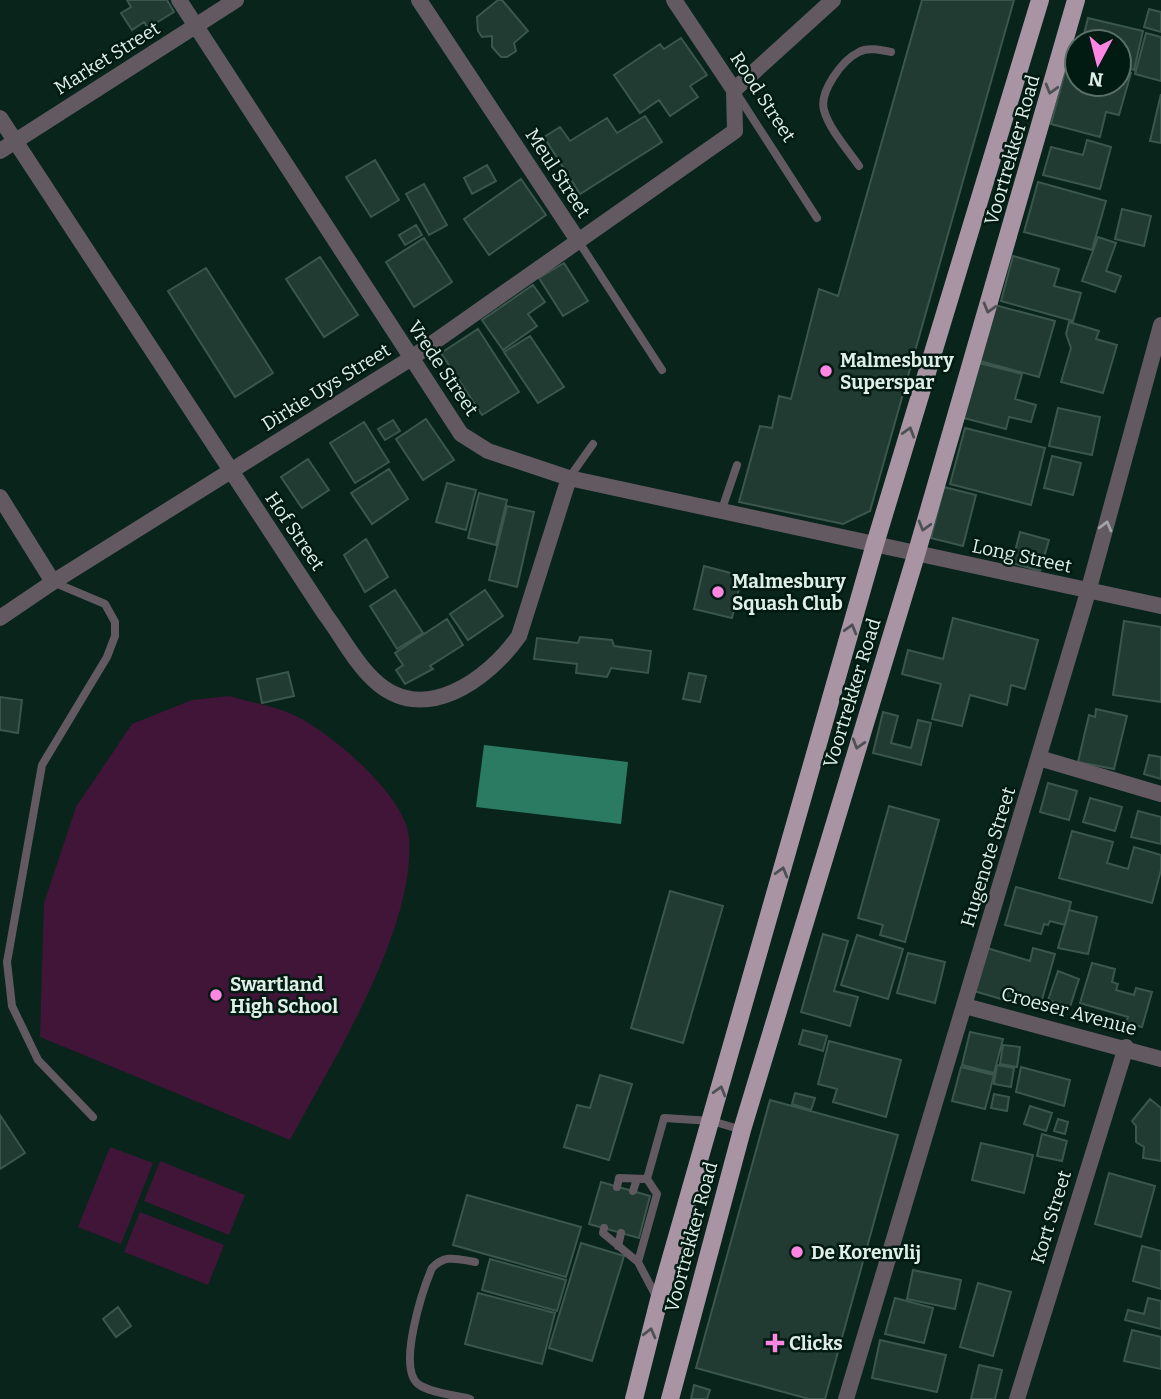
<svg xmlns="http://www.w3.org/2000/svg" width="1161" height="1399" viewBox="0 0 1161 1399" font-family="Bitter,serif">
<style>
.green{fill:#401537}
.water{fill:#2b7b62}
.building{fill:#213b32;stroke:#3b564c;stroke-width:2}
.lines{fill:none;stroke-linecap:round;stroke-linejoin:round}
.lane{stroke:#635960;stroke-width:8}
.street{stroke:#635960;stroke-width:16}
.primary{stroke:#a994a3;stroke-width:18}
.oneway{stroke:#4d5153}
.oneway2{stroke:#a1a4a4}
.poi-dot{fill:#fd86e2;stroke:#011a12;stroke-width:2.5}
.labels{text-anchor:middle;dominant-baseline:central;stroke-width:5;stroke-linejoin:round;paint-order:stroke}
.street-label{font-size:19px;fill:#dfefe8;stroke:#011a12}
.poi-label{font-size:19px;font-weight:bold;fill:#dfefe8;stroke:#011a12;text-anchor:start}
</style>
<rect width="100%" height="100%" fill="#08241b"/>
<path class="green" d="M230,696C251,703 276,706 296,716C331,733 405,795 409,837C416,929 333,1060 290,1140L40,1037L44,903L76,807L132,724L192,700Z
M110,1147L153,1163L121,1244L78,1227Z
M160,1161L245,1195L229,1235L144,1201Z
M140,1212L224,1245L208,1285L124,1252Z"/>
<path class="water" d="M484,745L628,762L621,824L476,807Z"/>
<path class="building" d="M127,0H167L174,12L148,28L144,22L132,30L121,13L131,7Z
M498,0H502L528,31L514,43L516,51L507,57H501L492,47V36L482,37L478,31L477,17Z
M922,0H1014L870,511L843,524L739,502L760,426L772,428L779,396L791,399L819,289L838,296Z
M1149,9L1161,12V32L1144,27Z
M1088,18L1143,31L1134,70L1124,67L1127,55L1119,54V42H1082Z
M1146,33L1161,37V81L1135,74Z
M681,38L707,75L690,86L698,97L670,116L659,100L640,113L614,75L660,44L664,49Z
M1069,57L1077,59V84H1119V70L1131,73L1119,115L1106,112L1100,137L1051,124Z
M1161,94V143L1150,141Z
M645,116L662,142L580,194L544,137L560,127L570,141L607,118L617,133Z
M1087,140L1111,147L1100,189L1043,175L1051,147L1083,155Z
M375,160L399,200L371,217L346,177Z
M487,165L496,181L472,194L464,178Z
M521,179L546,215L489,255L464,219Z
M1038,182L1106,201L1092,250L1024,232Z
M424,184L447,225L429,235L406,194Z
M1122,209L1151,216L1144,246L1115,239Z
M416,225L422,235L405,245L399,235Z
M1098,237L1116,243L1106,271L1121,276L1115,292L1082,281Z
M424,238L452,282L414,307L386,262Z
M1013,256L1059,269L1054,286L1081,293L1073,321L1001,301Z
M320,257L358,315L324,337L286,279Z
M564,263L588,301L563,316L539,278Z
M206,268L273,373L235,397L168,291Z
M533,285L545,302L528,314L537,326L503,350L482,320Z
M991,304L1055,321L1039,377L976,360Z
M1069,322L1099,331L1096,339L1117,345L1103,393L1061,382L1071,348L1066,334Z
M478,329L519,392L482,415L441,353Z
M530,336L564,387L538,403L504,352Z
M975,362L1022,374L1015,399L1036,405L1031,422L1009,417L1006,429L960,417Z
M1058,408L1100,417L1092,455L1049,446Z
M426,419L454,460L423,480L396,439Z
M393,420L400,431L385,440L378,429Z
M364,422L389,462L355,483L330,443Z
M965,428L1045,448L1031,505L950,484Z
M1052,456L1081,463L1073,495L1044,488Z
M308,459L329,490L302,508L281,477Z
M389,469L408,499L372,524L351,493Z
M447,483L476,490L466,530L436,522Z
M944,487L976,495L963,546L931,538Z
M479,493L507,500L496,545L468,538Z
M507,506L534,512L517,587L489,580Z
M1020,532L1049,540L1040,571L1012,563Z
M366,539L388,577L365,592L344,555Z
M704,566L742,576L732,618L694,609Z
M395,590L423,633L397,649L370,606Z
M485,590L503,616L468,640L450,614Z
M953,618L1038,640L1025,689L1011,685L1007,705L970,695L962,726L932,719L941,684L902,674L908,650L943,659Z
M447,619L463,645L430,666L433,669L405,684L396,670L403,665L395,653Z
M1124,621L1161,627V702L1113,695Z
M580,637L612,640L614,646L651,651L648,673L611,668L607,677L576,673L577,664L534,659L537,638L578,643Z
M288,672L294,696L262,703L257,679Z
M689,673L706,676L700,702L683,699Z
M0,697L22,700L18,733L0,730Z
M1096,709L1127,716L1114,769L1078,762L1089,715L1095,717Z
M883,712L898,716L891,743L911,748L918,720L931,723L921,765L873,753Z
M1149,755L1161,757V779L1144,774Z
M1048,783L1077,791L1069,820L1040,812Z
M1090,798L1122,807L1115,831L1083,822Z
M889,806L939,820L905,942L880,935L883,925L858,918Z
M1138,811L1161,817V844L1131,837Z
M1072,831L1113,842L1107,863L1128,869L1134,847L1161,855V870L1152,903L1059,878Z
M1016,887L1071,902L1065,925L1050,921L1048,925L1044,924L1041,934L1005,925Z
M670,891L723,906L683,1043L631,1028Z
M1069,910L1097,917L1088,954L1058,948Z
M823,934L848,941L834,991L858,997L850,1026L801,1012Z
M857,935L903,949L888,999L841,985Z
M987,948L1030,961L1033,948L1055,954L1039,1010L974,991Z
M908,953L945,962L935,1003L897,993Z
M1092,963L1115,969L1112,982L1118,984L1116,990L1134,995L1136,988L1152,992L1142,1027L1126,1023L1128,1017L1080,1003Z
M1058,971L1079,979L1070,1007L1048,1000Z
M803,1030L827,1036L823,1051L799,1044Z
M970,1032L1003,1039L994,1073L962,1065Z
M829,1041L901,1060L886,1117L833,1102L837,1089L818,1084Z
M1003,1045L1020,1047L1017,1067L1000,1064Z
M997,1065L1014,1068L1011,1087L994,1084Z
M961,1067L994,1075L985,1109L952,1101Z
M1021,1067L1070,1080L1064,1106L1016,1092Z
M600,1075L632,1084L609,1160L564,1147L577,1105L590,1108Z
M795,1093L815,1098L811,1110L792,1104Z
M994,1094L1009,1097L1007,1111L991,1108Z
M1150,1099L1161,1108V1161L1143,1158L1144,1147L1136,1142V1126L1132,1121Z
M770,1100L898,1135L825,1399H809L696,1368Z
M1030,1106L1052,1113L1046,1131L1024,1124Z
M0,1115L25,1153L0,1169Z
M1058,1119L1068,1122L1065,1134L1054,1131Z
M1042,1134L1067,1141L1062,1161L1037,1156Z
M981,1143L1033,1155L1024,1193L972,1180Z
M1109,1173L1155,1186L1141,1237L1095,1224Z
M601,1182L650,1196L639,1238L589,1224Z
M467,1195L581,1227L566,1277L453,1245Z
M581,1243L624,1256L592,1361L549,1348Z
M1142,1246L1161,1251V1289L1133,1281Z
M490,1259L566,1280L557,1311L482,1290Z
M913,1270L961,1280L955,1309L907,1299Z
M978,1283L1011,1292L993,1356L960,1347Z
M478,1293L555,1313L542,1364L465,1344Z
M895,1298L933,1308L924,1343L885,1334Z
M1148,1298L1161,1301V1329L1125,1320L1128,1310L1144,1314Z
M118,1307L131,1326L116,1337L103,1319Z
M1132,1330L1161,1337V1369L1124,1361Z
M880,1340L946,1355L937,1392L872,1378Z
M979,1365L1002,1370L995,1399H971Z
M694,1385L710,1390L707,1399H691Z"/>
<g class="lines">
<path class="lane" d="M737,94L817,218
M859,166C848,150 829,129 824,110C819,92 842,60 859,52C868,47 881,50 891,52
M577,239L662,370
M569,478L593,444
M722,509L737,465
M53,582L105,604L115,622V636L107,657L42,765L7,962L12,1006L38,1060L93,1117
M617,1187L619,1178L647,1179
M633,1191L637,1179
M604,1228L603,1233L638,1262
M618,1246L621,1233
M657,1298L638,1262L657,1194L647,1179L664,1118L712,1121L742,1130
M470,1399C455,1395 430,1393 418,1384C397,1367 423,1289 432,1268C445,1254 457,1259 475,1262"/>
<path class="street" d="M179,0L461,434L488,451L569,478L1161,606
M419,0L577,239
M674,0L734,90
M734,90L833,0
M0,118L325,614C341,635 355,663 374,680C423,727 488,680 519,636L569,478
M0,151L236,0
M0,497L53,582
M0,618L53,582L410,359L735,131L734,90
M1039,758L1161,794
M965,1006L1161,1059
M846,1399L1088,592L1161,325
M1017,1399L1126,1047"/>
<path class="primary" d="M634,1399L659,1300L875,544L1040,0
M670,1399L742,1130L916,555L1076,0"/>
</g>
<defs><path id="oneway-chevron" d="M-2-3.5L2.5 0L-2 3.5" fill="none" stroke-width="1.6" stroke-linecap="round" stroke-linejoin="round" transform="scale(1.75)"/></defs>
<g class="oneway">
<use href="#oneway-chevron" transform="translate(1051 89) rotate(106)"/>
<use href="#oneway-chevron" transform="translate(989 308) rotate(106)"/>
<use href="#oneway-chevron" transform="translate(909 432) rotate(-73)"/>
<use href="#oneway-chevron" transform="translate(924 526) rotate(106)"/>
<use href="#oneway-chevron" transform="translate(851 629) rotate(-74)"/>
<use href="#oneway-chevron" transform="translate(858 744) rotate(107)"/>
<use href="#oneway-chevron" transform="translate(782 872) rotate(-74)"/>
<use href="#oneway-chevron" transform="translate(720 1091) rotate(-74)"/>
<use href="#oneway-chevron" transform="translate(650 1333) rotate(-76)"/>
</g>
<use class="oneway2" href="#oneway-chevron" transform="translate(1106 526) rotate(-75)"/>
<g class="poi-dot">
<circle cx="826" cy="371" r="7"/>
<circle cx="718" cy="592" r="7"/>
<circle cx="216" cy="995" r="7"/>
<circle cx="797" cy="1252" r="7"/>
<path d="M771.5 1332.5h7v7h7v7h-7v7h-7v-7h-7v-7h7z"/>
</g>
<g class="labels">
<g class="street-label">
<text transform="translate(107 58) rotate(-32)">Market Street</text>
<text transform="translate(763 97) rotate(57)">Rood Street</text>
<text transform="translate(1012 150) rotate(-74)">Voortrekker Road</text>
<text transform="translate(558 173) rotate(57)">Meul Street</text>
<text transform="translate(443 368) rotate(56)">Vrede Street</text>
<text transform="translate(326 387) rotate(-32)">Dirkie Uys Street</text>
<text transform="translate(295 531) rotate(56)">Hof Street</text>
<text transform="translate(1022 556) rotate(12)">Long Street</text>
<text transform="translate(852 693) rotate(-73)">Voortrekker Road</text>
<text transform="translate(988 857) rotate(-73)">Hugenote Street</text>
<text transform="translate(1069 1011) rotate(15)">Croeser Avenue</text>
<text transform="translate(1051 1217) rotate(-73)">Kort Street</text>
<text transform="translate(691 1237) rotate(-75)">Voortrekker Road</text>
</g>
<g class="poi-label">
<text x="840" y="360">Malmesbury<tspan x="840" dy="22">Superspar</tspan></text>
<text x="732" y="581">Malmesbury<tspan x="732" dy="22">Squash Club</tspan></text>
<text x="230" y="984">Swartland<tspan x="230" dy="22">High School</tspan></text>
<text x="811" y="1252">De Korenvlij</text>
<text x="789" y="1343">Clicks</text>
</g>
</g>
<g transform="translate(1098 63) rotate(187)"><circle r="33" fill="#011a12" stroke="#5a6f68" stroke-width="2"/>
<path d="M0-5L12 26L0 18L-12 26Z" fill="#fd86e2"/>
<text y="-10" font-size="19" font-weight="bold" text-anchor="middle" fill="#dfefe8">N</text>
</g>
</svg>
